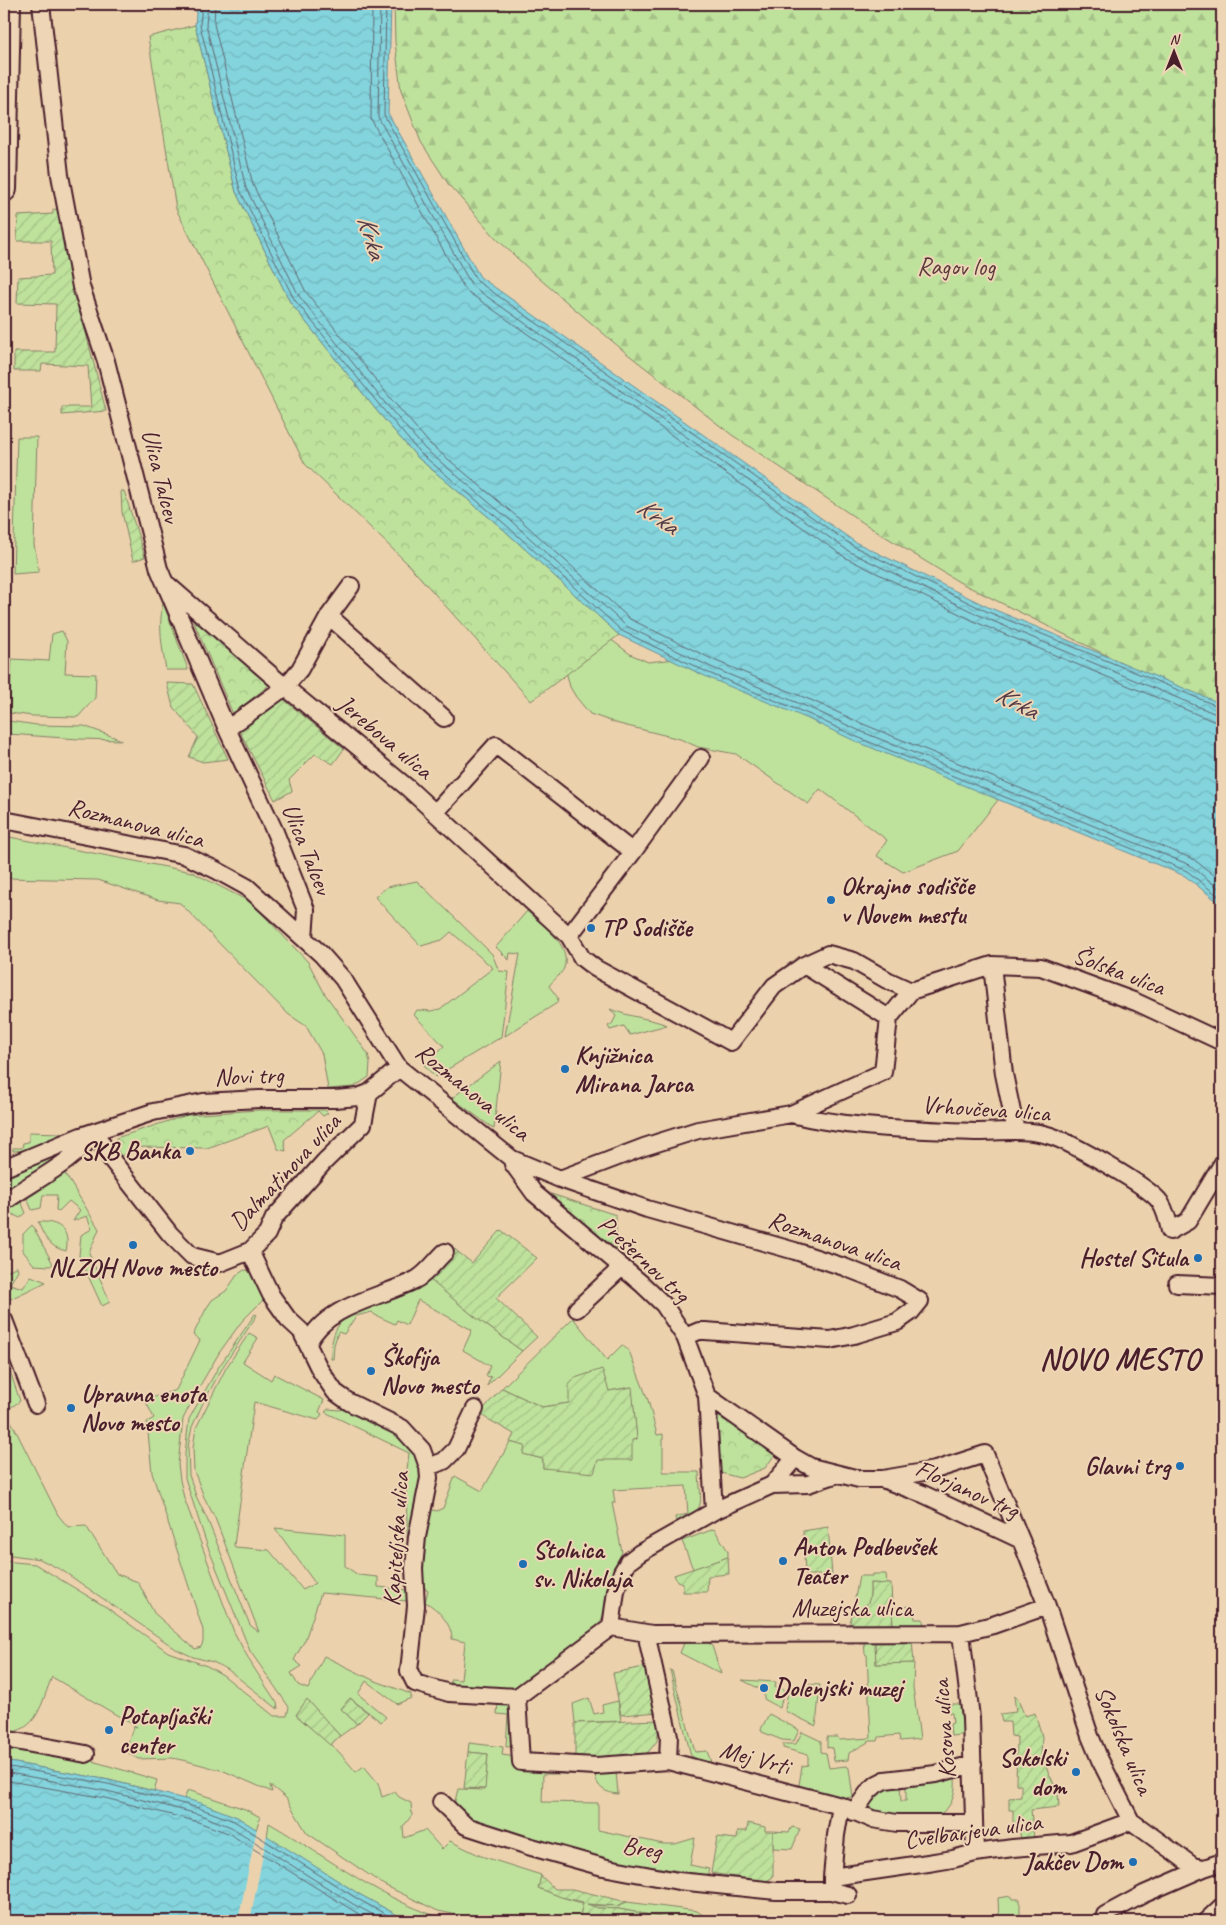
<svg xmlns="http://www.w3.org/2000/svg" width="1226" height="1925" viewBox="0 0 1226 1925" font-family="Caveat,sans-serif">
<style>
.grass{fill:#bee29c;stroke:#848064}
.forest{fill:url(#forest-firs);stroke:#848064}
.park{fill:url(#park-crowns);stroke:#848064}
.garden{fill:url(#garden-furrows);stroke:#848064}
.water{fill:url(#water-waves);stroke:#6c8c96}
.pier{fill:#ebd2ad}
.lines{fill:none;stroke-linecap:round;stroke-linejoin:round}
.shore{stroke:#616772;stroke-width:1}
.street-casing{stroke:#4a1f2b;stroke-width:20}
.secondary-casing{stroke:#4a1f2b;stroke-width:28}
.street{stroke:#edd5b5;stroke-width:16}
.secondary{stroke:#edd5b5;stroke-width:24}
.poi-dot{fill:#1f6fb2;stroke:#edd5b5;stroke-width:2}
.labels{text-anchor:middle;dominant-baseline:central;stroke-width:4;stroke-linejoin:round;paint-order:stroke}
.park-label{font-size:25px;fill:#5b3c3c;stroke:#edd5b5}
.street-label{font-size:25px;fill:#4a1f2b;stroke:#edd5b5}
.poi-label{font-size:25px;font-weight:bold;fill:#4a1f2b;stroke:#edd5b5;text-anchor:start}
.water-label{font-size:26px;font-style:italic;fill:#533a46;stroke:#edd5b5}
.district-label{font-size:30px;font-weight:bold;letter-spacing:1px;fill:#4a1f2b;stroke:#edd5b5}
</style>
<defs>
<pattern id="forest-firs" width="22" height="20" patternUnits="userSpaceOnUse" patternTransform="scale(1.25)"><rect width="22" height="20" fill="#bee29c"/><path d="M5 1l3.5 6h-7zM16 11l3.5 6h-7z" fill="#a5c187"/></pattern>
<pattern id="park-crowns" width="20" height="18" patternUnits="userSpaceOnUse" patternTransform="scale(1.25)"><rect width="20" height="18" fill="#bee29c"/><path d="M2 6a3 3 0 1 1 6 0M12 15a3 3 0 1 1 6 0" fill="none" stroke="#a5c187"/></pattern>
<pattern id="garden-furrows" width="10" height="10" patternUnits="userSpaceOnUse" patternTransform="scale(1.25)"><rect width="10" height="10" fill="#bee29c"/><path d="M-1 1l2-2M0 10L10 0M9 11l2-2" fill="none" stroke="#a5c187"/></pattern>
<pattern id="water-waves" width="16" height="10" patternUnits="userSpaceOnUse" patternTransform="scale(1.25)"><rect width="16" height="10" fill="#83d4dd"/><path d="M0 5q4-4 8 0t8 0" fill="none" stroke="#73b6be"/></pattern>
</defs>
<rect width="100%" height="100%" fill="#ebd2ad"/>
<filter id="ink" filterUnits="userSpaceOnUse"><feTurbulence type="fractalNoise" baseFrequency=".02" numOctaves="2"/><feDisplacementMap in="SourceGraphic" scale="10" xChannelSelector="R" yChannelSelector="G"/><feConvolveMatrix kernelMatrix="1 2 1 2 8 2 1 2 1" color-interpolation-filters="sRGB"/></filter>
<g filter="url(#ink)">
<path class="grass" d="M17,437H37L34,545L39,572L13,574Z
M163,603L188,669V670H166C162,647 158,626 163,603Z
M62,631L67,641L65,673L96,674L95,698L78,717L33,716L9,713L12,659L49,661L52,634Z
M601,632L630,654L648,662L676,659L965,782L998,800L958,851L903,872L877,856L887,840L820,789L808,804L736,754L698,747L680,739L619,724L590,714L576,697L570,687L559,643Z
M8,721L37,725L84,726L122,740L79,739L8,734Z
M4,836L192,872L252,903L308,962L325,994L368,1054L370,1063L369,1077L354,1087L328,1089L322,1054L306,1026L288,1014L180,903L158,900L98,880L4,878Z
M417,881L492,954L499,971L509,972L501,1037L435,1077L424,1065L444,1046L414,1015L417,1010L431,1011L440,1009L493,968L451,932L442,940L421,946L375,897L387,887Z
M527,911C542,925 572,944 564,968C561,975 553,980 549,986L558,998L557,1003L505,1036L520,954L510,953L509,960L496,947Z
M610,1009C629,1017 649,1018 667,1025L630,1035L624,1026L610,1030L608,1026L612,1024L616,1016Z
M501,1061L494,1129L452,1098Z
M29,1132L61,1133C48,1145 30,1151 13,1151V1148H22L23,1143L29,1142Z
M59,1155L60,1156L4,1194V1179Z
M64,1172L99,1229L89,1253L110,1302L102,1306L79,1256L81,1235L92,1229L87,1216L73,1221L80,1210L69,1201L59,1211L56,1210L57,1195H43L41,1208L32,1210L26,1195Z
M20,1199L26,1213L20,1218L8,1212L4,1218V1210Z
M38,1222C58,1221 71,1229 66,1251C49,1247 44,1237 38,1222Z
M32,1225L53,1264L50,1266L34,1265L23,1251V1234Z
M454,1248L458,1252L431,1280L475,1317L522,1351L487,1386L491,1377L486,1376L490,1366L463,1350L472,1330L418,1300L407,1325L397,1320L395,1324L375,1315L372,1312L356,1316L344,1334L338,1332L334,1345L333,1359H331C329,1295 386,1312 424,1284C435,1275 444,1260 454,1248Z
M17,1266L18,1270L10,1284L23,1288L31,1276L46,1282L4,1302V1273Z
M244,1270L252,1271L266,1297L242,1321L219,1353L198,1389L183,1419L178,1464L180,1480L184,1498L234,1632L252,1665L277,1703L278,1709L227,1669L213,1662L193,1657L176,1649L63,1571L40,1559L4,1554V1353L20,1401L6,1411L58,1515L68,1527L86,1526L117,1574L138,1582L154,1613L195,1649L201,1647L203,1642V1630L152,1473L147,1422L154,1418L145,1400L176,1390L200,1340L193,1335L206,1309L212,1300L226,1291L237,1275Z
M255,1314L257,1315L224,1365L203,1403L192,1427L188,1447L189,1475L196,1496L208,1521L250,1625L259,1632L215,1518L204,1497L194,1471L193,1448L196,1428L226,1368L249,1333L258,1338L243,1362L271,1380L274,1374L324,1400L319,1412L322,1414L318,1420L254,1402L234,1545L235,1547L269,1550L303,1590L315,1583L275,1528L345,1535V1566L358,1575L378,1577V1587L407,1590V1601L321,1593L305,1640L294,1660L302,1666L291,1673L298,1685L308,1689L324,1656L373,1680L411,1694V1698L397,1704L366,1681L358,1694L386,1717L381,1722L350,1698L341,1709L357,1724L340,1736L307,1700L296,1715L339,1752L356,1772L364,1766L378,1783L382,1797L395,1792L399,1797L411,1803L412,1815L403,1827L404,1838L425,1830L442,1849L450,1841L481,1856L541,1875L539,1888C564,1898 599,1913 627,1902L697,1911L704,1916L740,1921H680L619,1909L597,1908L583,1902L579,1921H488L438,1911L384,1885L307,1833L286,1798L270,1785L272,1792L224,1771L187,1761L172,1758L138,1759L125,1751L134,1726L137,1727L52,1677C41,1702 39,1732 4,1733V1561L35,1564L43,1569L106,1607L168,1652L207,1666L223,1675L274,1716H287L289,1707L250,1651L207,1545L185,1478V1453L189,1419L218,1368Z
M573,1318L607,1360L622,1345L629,1351L648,1400L657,1435L663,1434V1472H699C700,1503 708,1511 676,1523L675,1517L688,1514L686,1486L613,1490L615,1503H612L622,1552L615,1567L603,1616L595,1634L516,1689L450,1687L451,1679L461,1680L465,1642L452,1639C452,1624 437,1608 425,1602L428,1590L420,1586L421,1551L429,1509L437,1511L443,1508L455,1476L482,1491L510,1442L525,1446L524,1454L543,1459V1468L597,1460L632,1440L637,1439L631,1387L609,1391L569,1403L542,1407L502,1388Z
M346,1407L401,1438L418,1459L421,1468V1485L408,1571L406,1478L409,1453L325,1412L328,1409L340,1410Z
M714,1529L728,1551V1557L693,1569L682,1541Z
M872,1574H886L887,1584L870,1583C871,1603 869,1605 852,1615L859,1576H872Z
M913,1606L915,1619H923L924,1628H893L892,1608Z
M686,1638L707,1641L712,1646L721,1674L680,1653Z
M864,1642H875L876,1664L914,1663L913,1687L920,1739L900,1741L899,1735L879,1737L878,1741H870L849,1753L848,1760L834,1761L832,1748L827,1747V1737H838L839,1740L871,1738L867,1655L865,1654Z
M670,1670L672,1671L695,1752L707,1751L711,1762L701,1761L691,1756Z
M742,1680L776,1682L775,1688L784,1689L780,1708L764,1699V1691Z
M803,1684L820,1685L816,1726L785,1711L788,1690H802Z
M589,1698L594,1714L603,1712L602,1705L618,1701L621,1721L575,1723L573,1704Z
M498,1702L513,1703L516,1746L506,1747L508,1715L497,1714Z
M948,1704H963L968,1734L951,1736L950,1724L953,1723L952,1713H949Z
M769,1714L799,1730L794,1741L782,1740L762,1732L761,1729Z
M802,1732L821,1741V1752L826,1753L829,1768L846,1766L849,1768L853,1797L841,1798L798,1791L802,1766L808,1765V1755L783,1748V1744H796Z
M4,1742L75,1756L157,1780L154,1791L109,1780L4,1761Z
M469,1743L503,1747L502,1755L616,1771L618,1794C606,1793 596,1788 595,1774H543L542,1802L598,1803V1830L663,1844H675L695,1838L690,1865L709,1869L707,1875L606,1860L530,1840L466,1819L453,1809L458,1789L484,1790L488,1754L468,1752Z
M955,1777C956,1789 954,1804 943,1812C933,1819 900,1819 888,1817C879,1815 870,1810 865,1803L883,1787L900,1784L901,1801H906V1783Z
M188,1790L245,1809L260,1817L256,1830L237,1817L184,1799Z
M269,1823C329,1858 385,1903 452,1921H408L359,1894L267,1837Z
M792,1827L800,1829L792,1849L773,1848V1831L789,1832Z
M1011,1896L1012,1899H1020V1921H999L998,1898Z"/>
<path class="forest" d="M394,4H1222V708L1112,658L959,582L865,524L732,435L625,352L534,274L496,238L449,185L421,142L401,91L395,42Z"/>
<path class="park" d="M195,25L236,192L290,302L377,411L417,457L503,529L619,635L531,701L407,563L305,464L176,209L148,37Z
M190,613L269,685L233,714Z
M258,1110H325L328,1113L323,1116L318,1111L284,1140L286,1151L278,1149L269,1126L207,1148L134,1147L133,1152L120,1156L114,1147L116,1138L187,1115Z
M551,1194L616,1215L617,1255L548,1196Z
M714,1414L777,1452L765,1468L740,1478L717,1472Z"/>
<path class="garden" d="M53,209L60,210L69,267L106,411L62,415V407H91L88,366L42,364L41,371H14V352H55L56,304L17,303L18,277L52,275L51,241H17L18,216L53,214Z
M121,491H124L145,557L133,561L122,512Z
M167,683L193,684L228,759L203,762L189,757L198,737L173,707Z
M283,699L344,749L333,764L315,754L289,780L292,791L275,800L239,730Z
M501,1230L537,1258L496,1298L537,1337L522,1351L475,1317L430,1280L458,1252L472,1263Z
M602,1369L609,1391L632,1387L637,1439L632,1440V1460H598L594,1473L543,1468V1459L523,1454L525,1446L510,1442L514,1434L479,1414L502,1388L542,1407L569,1403V1385L575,1378Z
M828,1527L832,1575H805L803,1531Z
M728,1557L729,1574L708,1576L707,1592H683V1583L677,1581L674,1575Z
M870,1583L891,1584L893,1628L849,1626L852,1615C869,1605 871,1603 870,1583Z
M912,1640L914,1663L876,1664L875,1642Z
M644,1667L659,1712L621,1715L613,1673Z
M1014,1696L1017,1698L1025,1716L1035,1713L1042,1736L1041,1756L1058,1793L1059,1807L1031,1810L1034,1839L1021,1840L1019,1826H1013V1810H1009V1798L1021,1797V1785L1016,1784L1017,1737L1011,1736L1010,1722H1002L1000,1714L1016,1712Z
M350,1698L368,1713L357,1724L341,1709Z
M307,1699L340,1736L330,1745L296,1715Z
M660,1720L657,1741L645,1756L575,1760V1723Z
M468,1752L488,1754L485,1789L464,1788Z
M748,1823L765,1827V1831H773V1877L765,1882L711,1873L717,1837L737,1839L738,1831H747Z
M541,1876L555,1889H572L627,1902L617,1906L587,1904L598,1908L619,1909L680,1921H579L583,1902L561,1897L538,1888Z"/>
<path class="water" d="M197,4H391L388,113L480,277L855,542L988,607L1222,704V905L1185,876L855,741L806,718L709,678L619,635L503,529L417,457L377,411L290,302L236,192L195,25Z
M4,1761L109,1780L201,1803L237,1817L359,1894L408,1921H4Z"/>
<path class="pier" d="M257,1828L267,1834L250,1921H238Z"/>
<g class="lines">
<path class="shore" d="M202,4L200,25L240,190L294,299L381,407L420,453L506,525L622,631L711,674L808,714L857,737L1187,871L1222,899
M208,4L206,25L246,188L299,296L385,403L425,449L510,520L626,626L713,668L810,708L860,731L1190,865L1222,891
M215,4L214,24L253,185L306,292L391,399L430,444L515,515L630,619L716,661L813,701L863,724L1193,859L1222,881
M372,4L371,119L463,286L468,292L846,558L980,624L1213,721L1222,722
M380,4L378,117L472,286L850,552L983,617L1216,714L1222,715
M386,4L384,115L477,281L853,546L986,611L1222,708
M4,1766L108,1784L199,1808L234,1821L356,1898L398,1921
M4,1772L107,1791L198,1814L231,1827L353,1904L385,1921
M4,1780L105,1798L195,1821L228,1833L370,1921"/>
<defs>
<path id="street" d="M41,4L60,175L81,287L106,361L159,569L227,729L275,832L306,910L304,938
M168,585L285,687L408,788L569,936L582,958L595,968L731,1042L774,986L804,965L828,954L854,961L887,980L911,991
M329,616L444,718
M227,729L285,687L300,669L329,616L351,586
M435,813L496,745L633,852
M4,820L184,855L216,870L247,887L321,954L343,979L399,1068L512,1159L560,1179L647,1209L795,1251L844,1267L900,1289L920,1301L911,1312L897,1322L854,1335L830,1340L705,1331H699L685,1337
M569,936L633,852L701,758
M804,965L889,1018
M992,965L1004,1074L1016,1131
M791,1114C851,1129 913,1129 975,1132C1000,1132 1027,1128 1051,1136C1070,1142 1150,1187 1160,1202C1166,1211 1168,1221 1170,1231L1188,1221L1222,1164
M95,1132L111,1159L170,1234L192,1256L220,1263L250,1251L267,1234L274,1218L324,1162L363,1124L369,1093
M512,1159L513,1164L534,1193L642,1284L664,1305L685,1337L707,1396L795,1458L811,1467L859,1479H883L935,1470L985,1454L1021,1540
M4,1168L81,1136L153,1112L203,1102L259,1099H335L358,1097L369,1093L399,1068
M560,1179L644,1147L698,1130L791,1114L883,1072L889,1018L911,991L992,965L1041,967L1136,1002L1222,1042
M4,1202C33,1181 75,1162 95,1132
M250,1251L271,1295L288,1319L301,1331L320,1370L335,1392L349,1402L402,1428L422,1450L428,1467L429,1478L417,1537L414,1568L416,1606L409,1671L415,1683L449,1693L517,1697L611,1627
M1177,1284L1222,1286
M577,1309L622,1267
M4,1320L36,1404
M308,1343C326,1305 380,1298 415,1280C426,1275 436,1260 445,1252
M707,1396L714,1511
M428,1467L444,1461L456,1449L475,1409
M885,1480L923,1494L1021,1540L1047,1606L1090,1736L1100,1760L1131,1821L1193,1866L1204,1868L1222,1862
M772,1485L808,1484L838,1474
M611,1627L652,1634L961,1633L993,1625L1047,1606
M611,1627L616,1591L622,1572L628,1562L640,1553L714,1511L772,1485L795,1458
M961,1633L971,1718L975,1853
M652,1634L648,1642L669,1736L668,1761
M517,1697L521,1762L596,1766L668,1761L841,1806L872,1819L897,1823H973
M4,1739L86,1754
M441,1802L466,1826L528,1846L603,1867L678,1881L776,1891H832L848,1895
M854,1812L869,1791L877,1784L885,1780L936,1774L973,1764
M832,1877L836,1835L841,1806
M832,1891V1877L928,1863L953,1859L975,1853L1013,1848L1071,1843L1131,1821
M1105,1915L1144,1894L1204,1868
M1206,1921L1222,1906"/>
<path id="secondary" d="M4,189L8,4"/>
</defs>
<use href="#street" class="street-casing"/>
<use href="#secondary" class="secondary-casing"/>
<use href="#street" class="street"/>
<use href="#secondary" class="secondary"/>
</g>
</g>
<g class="poi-dot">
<circle cx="831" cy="900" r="5"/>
<circle cx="591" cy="928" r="5"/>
<circle cx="565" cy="1069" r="5"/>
<circle cx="190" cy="1151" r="5"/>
<circle cx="133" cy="1245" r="5"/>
<circle cx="1198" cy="1258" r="5"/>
<circle cx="371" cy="1371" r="5"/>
<circle cx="71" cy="1408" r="5"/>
<circle cx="1180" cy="1466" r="5"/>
<circle cx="783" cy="1561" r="5"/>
<circle cx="523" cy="1564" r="5"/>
<circle cx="764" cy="1688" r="5"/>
<circle cx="109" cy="1730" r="5"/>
<circle cx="1076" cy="1772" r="5"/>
<circle cx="1133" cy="1862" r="5"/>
</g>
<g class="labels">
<g class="park-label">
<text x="956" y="267">Ragov log</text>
</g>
<g class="street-label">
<text transform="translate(161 476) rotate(76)">Ulica Talcev</text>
<text transform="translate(385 737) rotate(40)">Jerebova ulica</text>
<text transform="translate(136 823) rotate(14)">Rozmanova ulica</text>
<text transform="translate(307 849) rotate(68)">Ulica Talcev</text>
<text transform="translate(1119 971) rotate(21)">Šolska ulica</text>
<text transform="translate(249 1076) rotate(-2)">Novi trg</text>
<text transform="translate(473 1092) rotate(39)">Rozmanova ulica</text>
<text transform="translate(986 1109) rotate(4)">Vrhovčeva ulica</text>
<text transform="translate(285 1172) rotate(-47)">Dalmatinova ulica</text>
<text transform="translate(835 1241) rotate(19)">Rozmanova ulica</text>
<text transform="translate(644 1259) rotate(43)">Prešernov trg</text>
<text transform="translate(967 1489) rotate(24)">Florjanov trg</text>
<text transform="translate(396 1539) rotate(-86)">Kapiteljska ulica</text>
<text x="852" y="1608">Muzejska ulica</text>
<text transform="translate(944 1729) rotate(-94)">Kosova ulica</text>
<text transform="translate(1124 1740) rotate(67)">Sokolska ulica</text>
<text transform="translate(755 1758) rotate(15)">Mej Vrti</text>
<text transform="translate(973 1831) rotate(-8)">Cvelbarjeva ulica</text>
<text transform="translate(642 1848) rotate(10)">Breg</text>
</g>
<g class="poi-label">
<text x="841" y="886">Okrajno sodišče<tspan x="841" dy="29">v Novem mestu</tspan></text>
<text x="601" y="928">TP Sodišče</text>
<text x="575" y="1055">Knjižnica<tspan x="575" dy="29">Mirana Jarca</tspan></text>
<text x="180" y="1151" text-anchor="end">SKB Banka</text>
<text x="1188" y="1258" text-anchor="end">Hostel Situla</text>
<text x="133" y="1268" text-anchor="middle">NLZOH Novo mesto</text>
<text x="381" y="1357">Škofija<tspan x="381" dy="29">Novo mesto</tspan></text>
<text x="81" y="1394">Upravna enota<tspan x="81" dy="29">Novo mesto</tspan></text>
<text x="1170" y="1466" text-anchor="end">Glavni trg</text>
<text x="793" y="1547">Anton Podbevšek<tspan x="793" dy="29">Teater</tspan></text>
<text x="533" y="1550">Stolnica<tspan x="533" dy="29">sv. Nikolaja</tspan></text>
<text x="774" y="1688">Dolenjski muzej</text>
<text x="119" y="1716">Potapljaški<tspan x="119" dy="29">center</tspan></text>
<text x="1066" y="1758" text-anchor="end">Sokolski<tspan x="1066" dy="29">dom</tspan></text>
<text x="1123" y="1862" text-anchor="end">Jakčev Dom</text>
</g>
<g class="water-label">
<text transform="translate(372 237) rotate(73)">Krka</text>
<text transform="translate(658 516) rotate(35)">Krka</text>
<text transform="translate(1017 702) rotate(27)">Krka</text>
</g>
<g class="district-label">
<text x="1120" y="1359">NOVO MESTO</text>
</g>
</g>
<rect width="1226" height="1925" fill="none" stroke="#edd5b5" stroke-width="20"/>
<rect x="10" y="10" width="1206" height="1905" fill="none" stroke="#4a1f2b" stroke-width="2" filter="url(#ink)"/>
<g transform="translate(1174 52)" stroke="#edd5b5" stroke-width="4" paint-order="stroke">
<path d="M0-4L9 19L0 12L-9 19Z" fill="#4a1f2b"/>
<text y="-8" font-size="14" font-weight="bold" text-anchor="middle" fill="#4a1f2b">N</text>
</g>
</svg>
